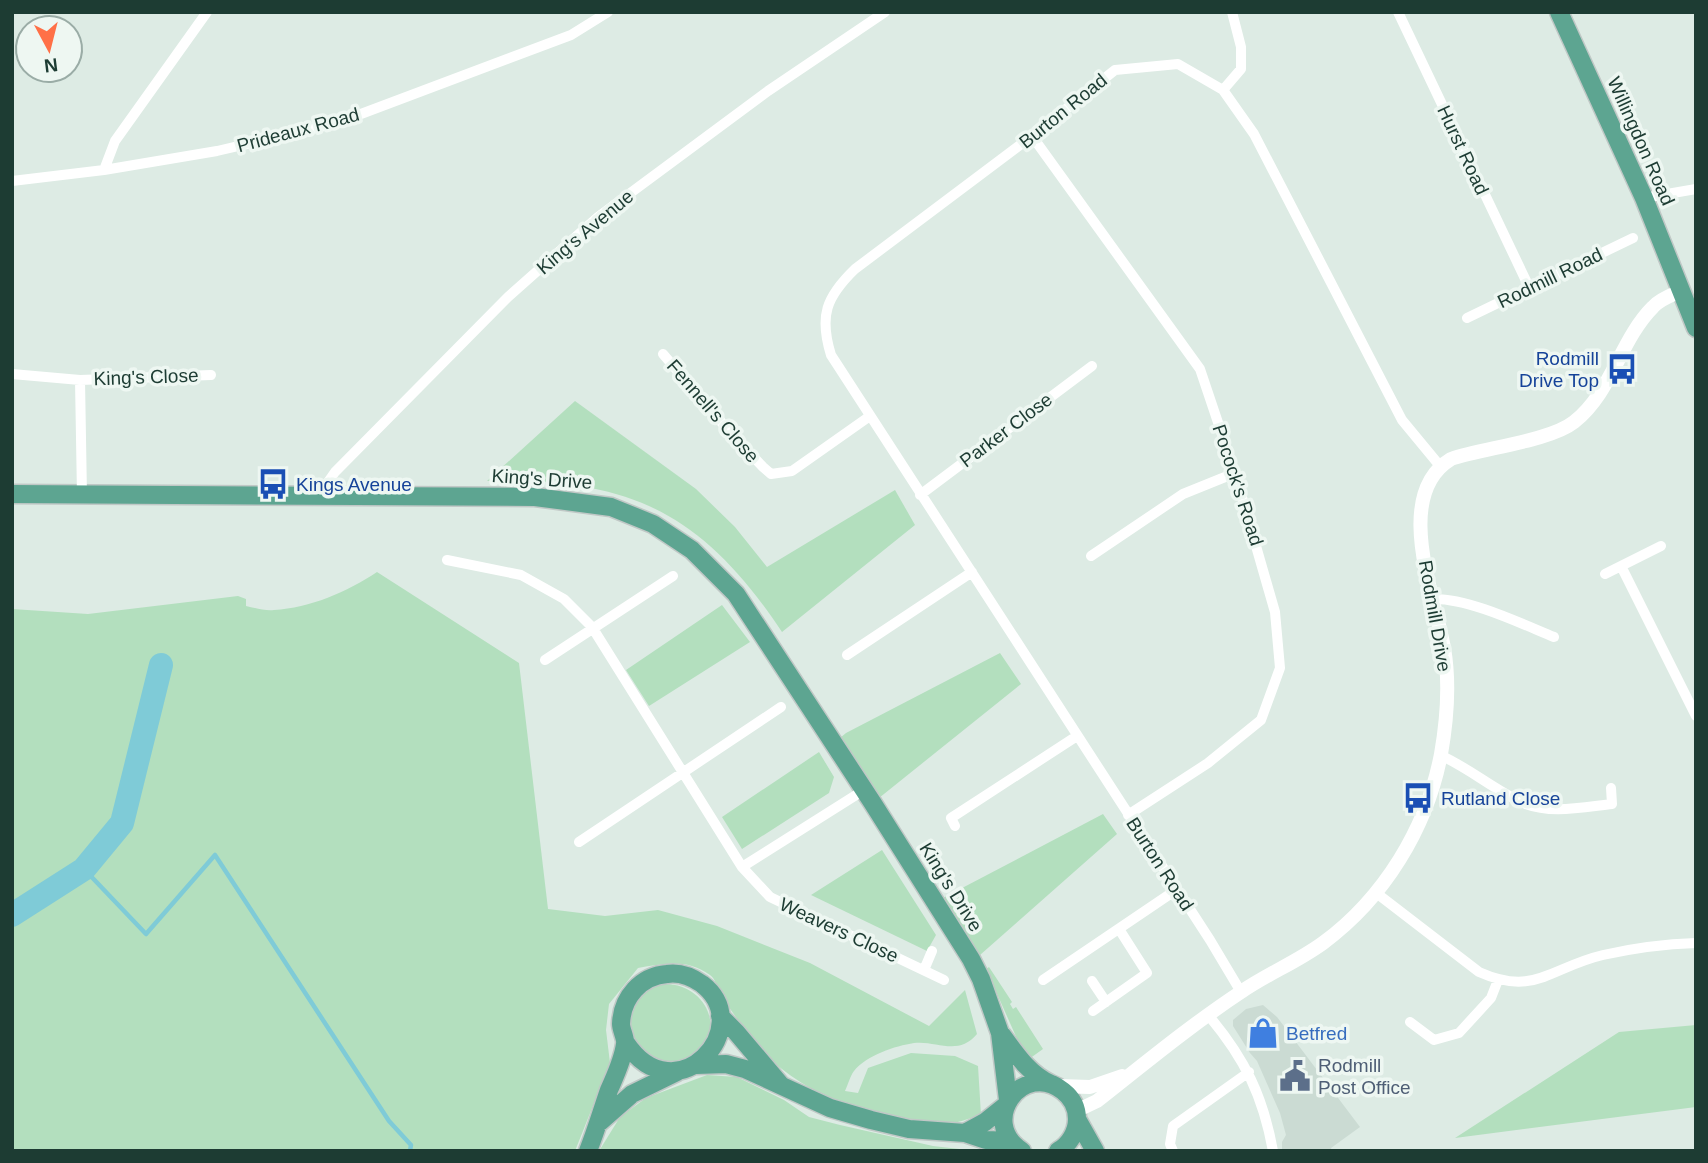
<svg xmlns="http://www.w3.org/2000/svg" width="1708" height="1163" viewBox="0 0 1708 1163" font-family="Arial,sans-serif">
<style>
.built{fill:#cbdbd3}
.green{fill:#b3dfbe}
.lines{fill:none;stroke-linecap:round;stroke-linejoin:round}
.stream{stroke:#7fcbd7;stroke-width:4.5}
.river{stroke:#7fcbd7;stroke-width:24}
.primary-casing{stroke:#c0c8c6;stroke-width:21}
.minor{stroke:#fff;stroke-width:10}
.tertiary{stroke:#fff;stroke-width:14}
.primary{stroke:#5da591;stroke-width:18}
.labels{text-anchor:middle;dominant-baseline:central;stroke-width:7;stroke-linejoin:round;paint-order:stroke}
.street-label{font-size:19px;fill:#1d3c33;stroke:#eef7f2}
.transit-label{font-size:19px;fill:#164399;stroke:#eef7f2;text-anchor:start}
.shop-label{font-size:19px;fill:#366cbe;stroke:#eef7f2;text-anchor:start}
.service-label{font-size:19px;fill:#4e5e75;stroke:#eef7f2;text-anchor:start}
</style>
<rect width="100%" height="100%" fill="#ddebe4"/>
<path class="built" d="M1263,1005L1277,1017L1360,1127L1331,1148L1332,1151H1282V1142L1286,1135L1280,1113L1257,1061L1250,1053L1233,1026V1020L1246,1009Z"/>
<path class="green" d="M575,401L696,489L735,527L767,567L895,490L915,525L782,632C702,512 630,478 487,481Z
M377,572L519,663L548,909L605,916L658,910L717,926L810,963L929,1026L965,990L977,1034C958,1057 936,1040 914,1043C895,1046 867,1055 854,1071C850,1076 848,1085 845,1091L858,1093L868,1068L911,1053L955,1056L978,1066L981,1115C969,1118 956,1124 944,1124C874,1122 794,1094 750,1037C740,1023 729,1008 720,993C717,987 715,978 710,975C686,958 664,964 638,968L609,1004L606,1030L610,1063L575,1151H12V609L88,614L238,596L246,599V606C255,608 265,611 274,610C310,608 347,592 377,572Z
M722,605L750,642L649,706L626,670Z
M1000,653L1021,684L879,798L840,738L846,733Z
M819,752L834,777L829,793L742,849L722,817Z
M1103,814L1117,834L980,955L943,898Z
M882,850L936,935L927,951L811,895Z
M989,967L1012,1002L1010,1004L1013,1009L1016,1007L1043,1049L1029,1059L1022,1050L986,969Z
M665,984C708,984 729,1035 690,1060C683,1065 667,1064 658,1065L630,1038C630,1009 633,991 665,984Z
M1696,1025V1107L1455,1138L1619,1032Z
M707,1075L737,1077L784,1100L809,1117L840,1125L933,1146L977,1151H599L620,1117L646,1098Z"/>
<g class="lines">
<path class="stream" d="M84,869L146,934L215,855L389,1121L411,1145L410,1151"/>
<path class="river" d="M12,915L84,869L122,823L161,665"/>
<defs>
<path id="primary" d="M1559,12L1644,198L1696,328
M12,494L535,497L611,507L653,524L692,550L736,594L872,802L971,959L981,979L1000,1033L1008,1100
M720,1016L736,1032L780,1084
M1002,1035C1016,1054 1029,1074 1051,1084
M696,1065L726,1064L745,1069L830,1108L871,1120L909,1129L965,1133L986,1140L1011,1141
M1077,1119L1095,1151
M600,1122L632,1094L677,1072
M965,1133L985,1122L1005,1106
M588,1151C596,1131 602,1110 609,1090C615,1076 623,1060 625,1044C626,1038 621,1030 621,1024C622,997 641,976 667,974C680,972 692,977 702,984C758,1027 676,1117 626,1043
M1022,1151C977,1122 1023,1059 1063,1091C1072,1098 1077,1108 1077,1119C1077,1132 1069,1145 1058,1151"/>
</defs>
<use href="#primary" class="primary-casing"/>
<path class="minor" d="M1398,12L1529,287
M1223,90L1241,69V47L1232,12
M1032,136L1200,369L1235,473L1275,612L1280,668L1261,720L1208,763L1128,815
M104,170L115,141L207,12
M12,181L104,170L217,151L337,123L571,35L608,12
M1644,198L1696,189
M1467,318L1633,238
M663,354L728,430L763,467L771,474L792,471L870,416
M12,374L80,380L211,375
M80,380L82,496
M328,495V482L335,472L508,297L598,217L768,91L885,12
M920,495L1092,366
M1091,556L1183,494L1235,473
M447,560L521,575L564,599L592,627L742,867L770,897L944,980
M1621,566L1696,716
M1605,574L1661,546
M1433,599C1468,598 1522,624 1554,637
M847,655L972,572
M545,660L673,576
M1440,755C1469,768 1493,789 1521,802C1548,815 1584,807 1612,804L1611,788
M955,826L951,818L1077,736
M579,842L781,707
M742,867L864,790
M1375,892L1479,972C1535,997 1551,967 1603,955C1634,948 1665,944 1696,943
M924,970L932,951
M1043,980L1176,890
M1092,981L1106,1002
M1241,992L1210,940L831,355C819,316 826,297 855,269L1032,136L1115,70L1178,64L1223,90L1254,134L1402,420L1440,466
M1093,1011L1147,973L1119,929
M1209,1016C1245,1059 1263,1096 1273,1151
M1410,1022L1434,1040L1459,1033L1491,998L1498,980
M1173,1151L1170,1144L1173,1126L1249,1072"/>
<path class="tertiary" d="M1058,1086L1090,1087L1122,1076
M1076,1111L1097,1101C1144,1064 1191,1025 1241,992C1267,974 1297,962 1323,943C1384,898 1427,828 1441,754C1447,720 1450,683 1444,648C1435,596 1392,495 1451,459C1483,448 1550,441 1574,422C1612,392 1620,340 1653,307C1660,299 1672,295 1681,291"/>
<use href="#primary" class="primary"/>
</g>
<defs>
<symbol id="bus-bare" viewBox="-9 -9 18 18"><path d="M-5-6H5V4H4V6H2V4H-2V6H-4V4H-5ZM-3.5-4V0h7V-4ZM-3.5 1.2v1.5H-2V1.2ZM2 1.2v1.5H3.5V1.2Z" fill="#1a4fb4" stroke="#eef7f2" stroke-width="2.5" paint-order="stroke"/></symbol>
<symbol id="shop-bare" viewBox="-9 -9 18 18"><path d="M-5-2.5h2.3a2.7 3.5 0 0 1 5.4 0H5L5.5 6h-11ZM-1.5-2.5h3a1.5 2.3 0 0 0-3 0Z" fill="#3f7fe0" stroke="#eef7f2" stroke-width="2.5" paint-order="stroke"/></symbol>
<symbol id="civic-bare" viewBox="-9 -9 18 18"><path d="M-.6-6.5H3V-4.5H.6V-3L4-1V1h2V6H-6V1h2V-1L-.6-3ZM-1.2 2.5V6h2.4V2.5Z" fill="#5c6f8a" stroke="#eef7f2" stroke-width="2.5" paint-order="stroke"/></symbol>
</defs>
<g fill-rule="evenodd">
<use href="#bus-bare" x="1600" y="347" width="44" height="44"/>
<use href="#bus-bare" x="251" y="462" width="44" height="44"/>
<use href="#bus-bare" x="1396" y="776" width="44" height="44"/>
<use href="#shop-bare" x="1241" y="1011" width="44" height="44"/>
<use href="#civic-bare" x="1273" y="1054" width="44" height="44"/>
</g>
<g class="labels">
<g class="street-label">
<text transform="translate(1063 111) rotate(-39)">Burton Road</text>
<text transform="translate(298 130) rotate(-15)">Prideaux Road</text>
<text transform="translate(1641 141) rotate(66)">Willingdon Road</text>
<text transform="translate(1463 150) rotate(65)">Hurst Road</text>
<text transform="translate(585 232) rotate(-40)">King's Avenue</text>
<text transform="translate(1550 278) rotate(-26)">Rodmill Road</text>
<text transform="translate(146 377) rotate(-2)">King's Close</text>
<text transform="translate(713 411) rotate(49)">Fennell's Close</text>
<text transform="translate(1006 430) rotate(-37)">Parker Close</text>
<text transform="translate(542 479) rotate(4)">King's Drive</text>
<text transform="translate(1238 485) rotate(72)">Pocock's Road</text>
<text transform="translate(1435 616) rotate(80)">Rodmill Drive</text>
<text transform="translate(1160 864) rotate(57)">Burton Road</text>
<text transform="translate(951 887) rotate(58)">King's Drive</text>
<text transform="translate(839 930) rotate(25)">Weavers Close</text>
</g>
<g class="transit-label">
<text x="1599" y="358" text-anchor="end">Rodmill<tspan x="1599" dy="22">Drive Top</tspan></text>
<text x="296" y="484">Kings Avenue</text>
<text x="1441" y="798">Rutland Close</text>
</g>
<g class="shop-label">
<text x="1286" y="1033">Betfred</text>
</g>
<g class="service-label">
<text x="1318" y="1065">Rodmill<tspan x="1318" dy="22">Post Office</tspan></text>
</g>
</g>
<rect width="1708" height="1163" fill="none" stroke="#1d3c33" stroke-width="28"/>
<g transform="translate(49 49) rotate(173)"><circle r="33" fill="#eef7f2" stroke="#9aaca6" stroke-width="2"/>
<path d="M0-5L12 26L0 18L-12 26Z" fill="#ff7047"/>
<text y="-10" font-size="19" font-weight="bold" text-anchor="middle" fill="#1d3c33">N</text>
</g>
</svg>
